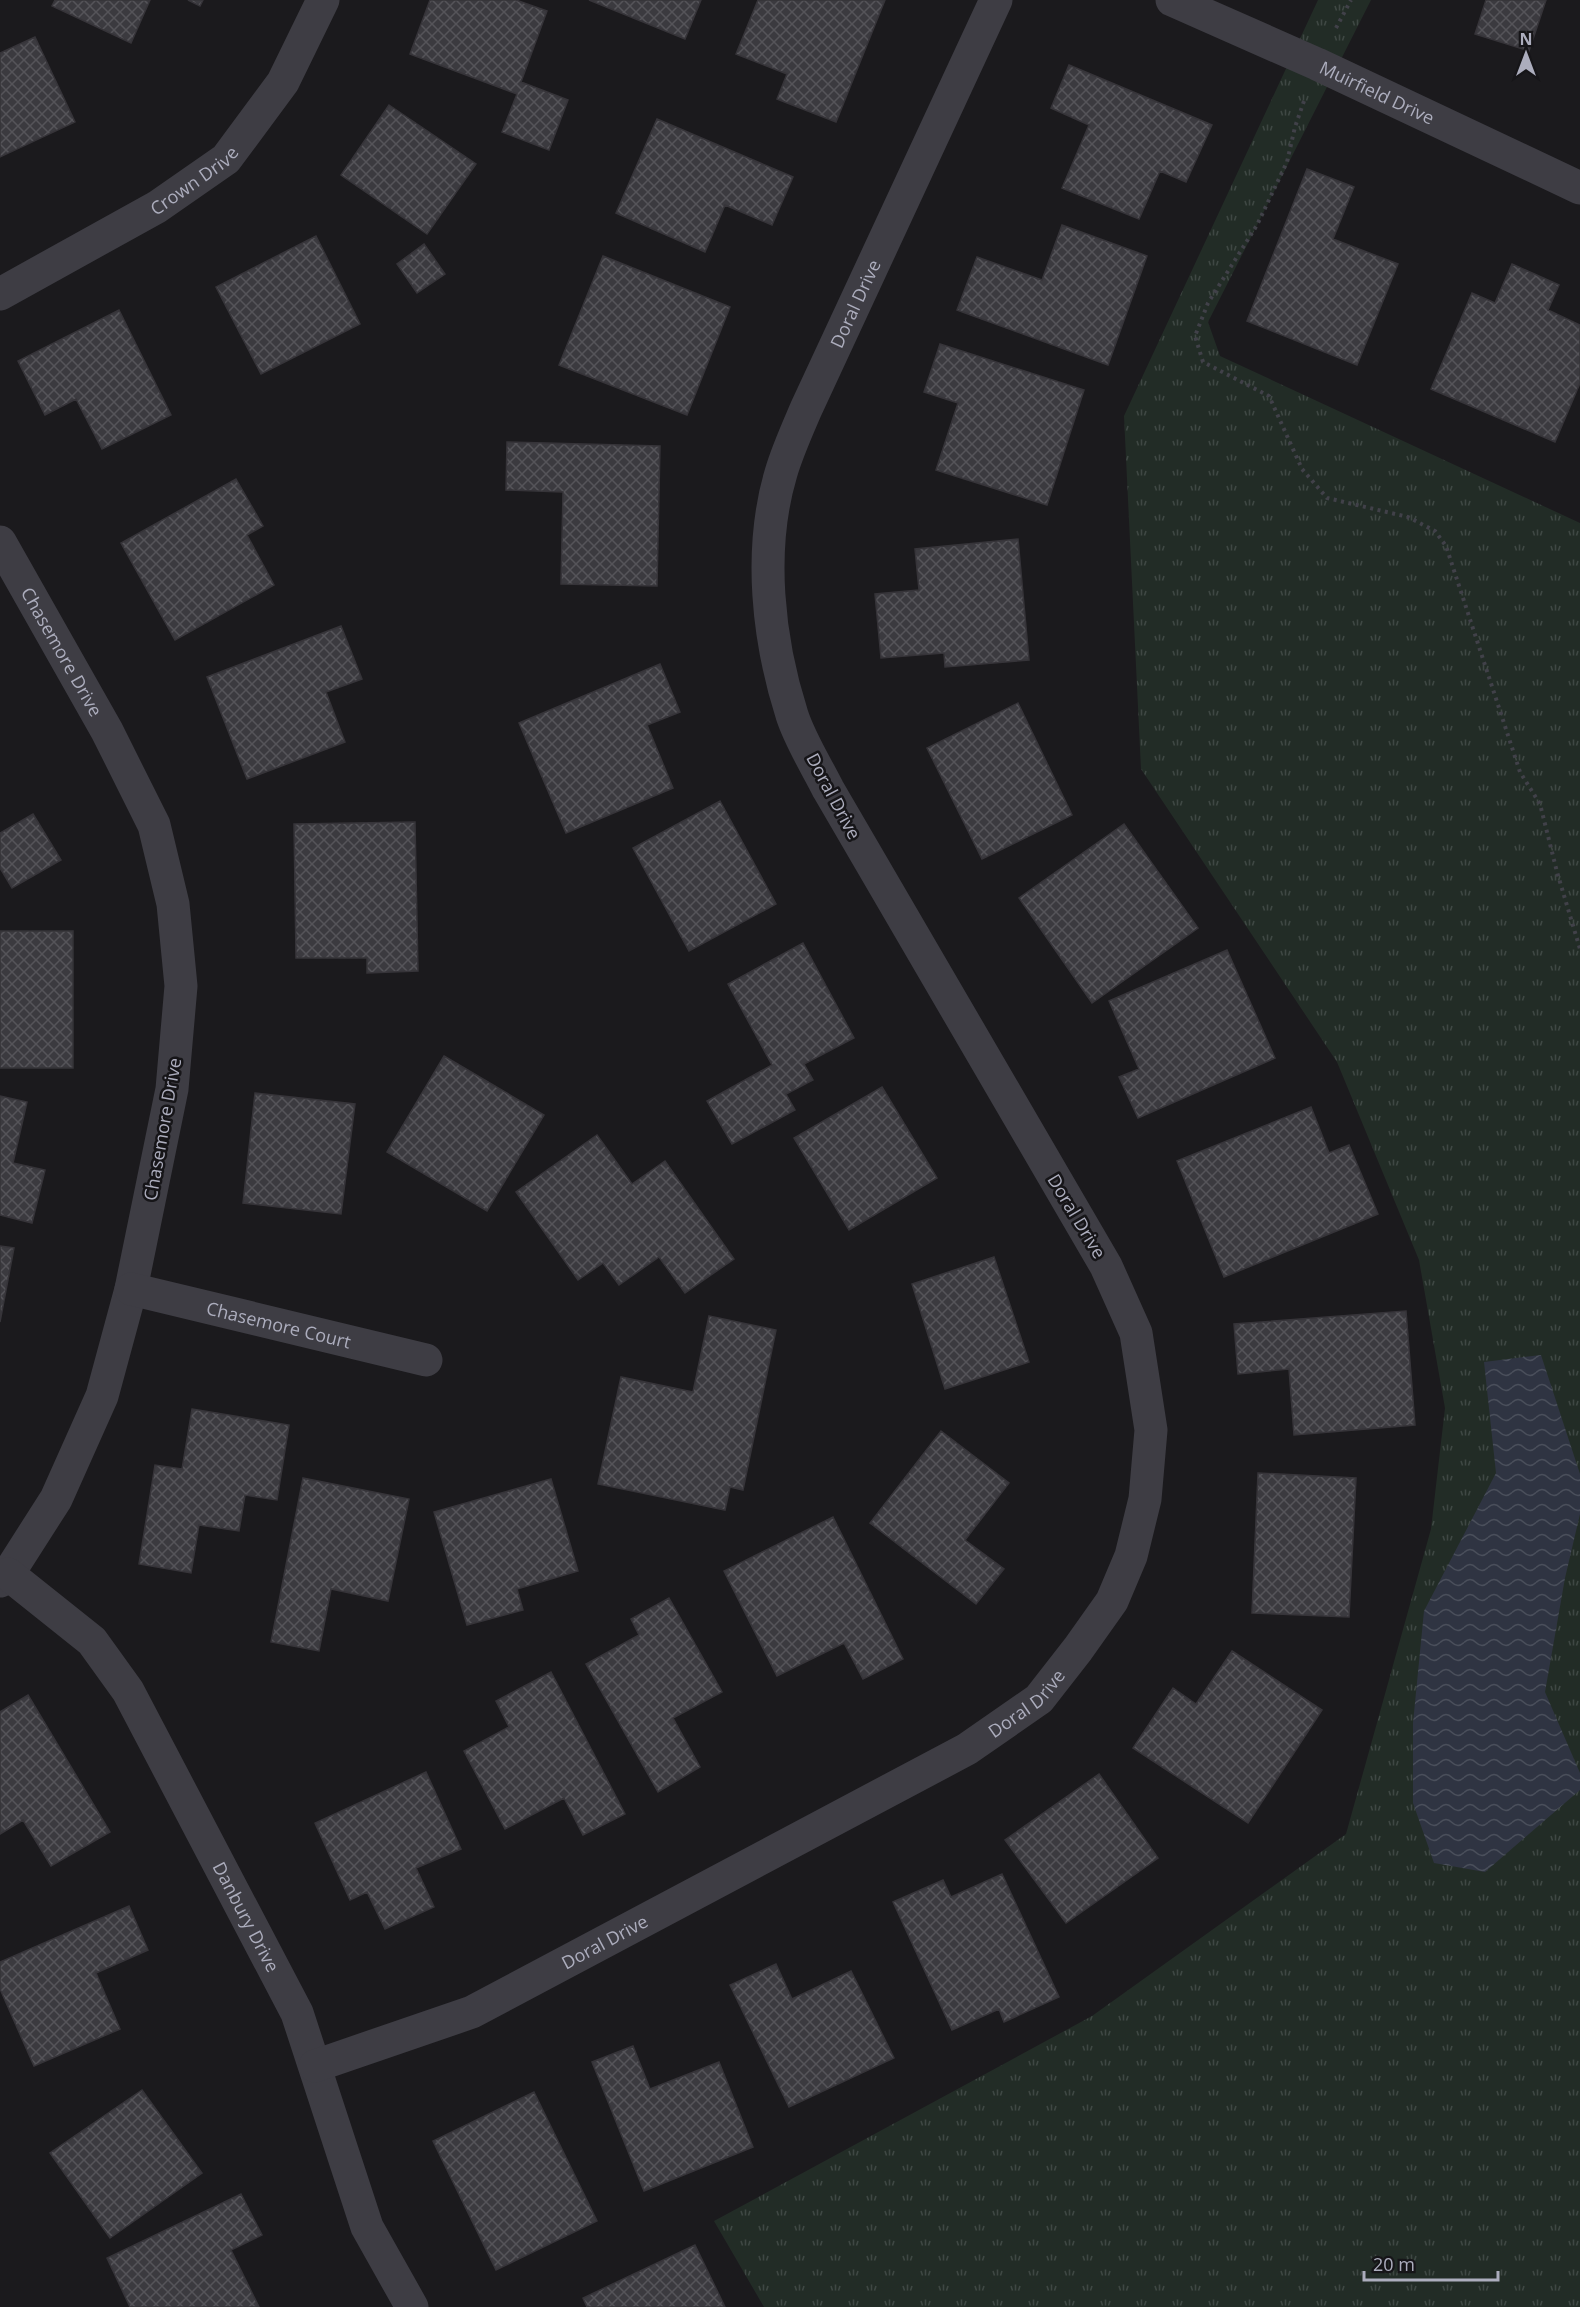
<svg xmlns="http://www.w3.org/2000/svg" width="1580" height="2307" viewBox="0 0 1580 2307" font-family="'Open Sans',sans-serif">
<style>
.grass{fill:url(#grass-tufts)}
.water{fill:url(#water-waves)}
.building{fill:url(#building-cross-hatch);stroke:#363439;stroke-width:1.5}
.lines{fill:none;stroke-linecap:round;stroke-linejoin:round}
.path{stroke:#414149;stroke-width:4;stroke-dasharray:3 4.5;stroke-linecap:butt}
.minor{stroke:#3e3d44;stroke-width:33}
.labels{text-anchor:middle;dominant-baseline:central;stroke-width:5;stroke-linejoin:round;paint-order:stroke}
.street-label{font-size:18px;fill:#acadbd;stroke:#161518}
</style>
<defs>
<pattern id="grass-tufts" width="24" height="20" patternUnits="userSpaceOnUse" patternTransform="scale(1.5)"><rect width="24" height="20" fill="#222c26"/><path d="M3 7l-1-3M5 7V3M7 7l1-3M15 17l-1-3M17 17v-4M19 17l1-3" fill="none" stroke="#3f4844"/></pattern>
<pattern id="water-waves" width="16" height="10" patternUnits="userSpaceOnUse" patternTransform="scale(1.5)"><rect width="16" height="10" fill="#2f3442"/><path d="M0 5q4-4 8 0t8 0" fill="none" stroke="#4a4f5b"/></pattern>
<pattern id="building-cross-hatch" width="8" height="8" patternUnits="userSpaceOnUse" patternTransform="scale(1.5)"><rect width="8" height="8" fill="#3b3a3f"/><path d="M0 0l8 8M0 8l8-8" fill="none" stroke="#555459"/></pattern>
</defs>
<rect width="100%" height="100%" fill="#1b1a1d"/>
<path class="grass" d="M1318,0H1371L1208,322L1220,356L1580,523V2307H764L714,2221L1092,2016L1346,1834L1431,1529L1445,1408L1419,1260L1337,1062L1141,769L1124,416Z"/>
<path class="water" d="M1541,1355L1580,1474V1514L1565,1578L1545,1692L1580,1773V1790L1485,1872L1434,1863L1413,1803V1723L1424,1611L1496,1473L1484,1362Z"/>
<path class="building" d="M55,0H150L131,43L52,6Z
M188,0H203L200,6Z
M430,0H516L547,11L521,82L568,100L549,150L502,132L517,94L410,54Z
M589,0H701L685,39Z
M758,0H885L836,122L777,99L787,74L736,54Z
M1486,0H1546L1529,51L1475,34Z
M35,37L75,122L0,157V53Z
M1069,65L1212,125L1186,182L1160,171L1139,219L1062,188L1089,125L1051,108Z
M389,105L476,164L427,234L341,175Z
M657,119L793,177L772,225L725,205L705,252L616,213Z
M1307,169L1354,187L1333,239L1398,264L1357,365L1247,321Z
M1062,225L1147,256L1108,365L957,310L977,257L1042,280Z
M316,236L360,324L261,374L216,287Z
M424,244L445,274L417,293L397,264Z
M603,256L730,307L687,415L559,365Z
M1512,264L1559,285L1548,310L1580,325V383L1555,442L1431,389L1472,293L1495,303Z
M119,310L171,415L102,449L76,399L45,415L18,361Z
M940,344L1084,390L1047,505L936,470L958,403L924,392Z
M507,442L660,446L657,586L561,584L563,492L506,490Z
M236,479L263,526L247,535L274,585L175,640L121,543Z
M1018,539L1029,660L945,667L944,653L881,658L875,594L919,590L915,549Z
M341,626L362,679L326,692L345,742L247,779L207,677Z
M660,664L680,712L647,725L673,788L566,833L519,723Z
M1018,703L1072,815L982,859L927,748Z
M720,801L776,904L689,951L633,848Z
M33,814L61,860L12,888L0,868V833Z
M415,822L418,971L367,973V958H296L294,824Z
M1124,824L1198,928L1092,1003L1019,898Z
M0,931H73V1068H0Z
M803,943L854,1038L804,1064L813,1080L786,1094L795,1110L732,1144L707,1101L772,1065L728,984Z
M1227,950L1275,1058L1138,1118L1119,1077L1139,1069L1109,1001Z
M444,1056L544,1115L487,1211L387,1152Z
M882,1087L937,1178L849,1230L794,1138Z
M255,1093L355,1104L341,1214L243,1203Z
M0,1096L27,1102L13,1163L45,1170L32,1223L0,1215Z
M1311,1107L1329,1153L1349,1145L1378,1214L1224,1277L1177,1161Z
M597,1135L632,1184L665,1161L734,1259L685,1293L659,1257L619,1285L603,1263L578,1280L516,1192Z
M0,1246L14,1248L0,1322Z
M994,1257L1029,1362L945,1389L912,1284Z
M1406,1311L1415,1425L1294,1435L1289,1369L1238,1374L1234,1324Z
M709,1316L776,1330L743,1490L730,1487L725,1510L598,1484L621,1377L693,1392Z
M192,1409L289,1425L277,1500L245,1495L239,1531L199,1525L191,1573L139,1564L155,1465L182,1469Z
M941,1431L1009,1483L965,1540L1004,1569L976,1604L870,1523Z
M1258,1473L1356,1478L1349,1617L1252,1613Z
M303,1478L409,1499L388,1601L331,1589L319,1651L271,1642Z
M551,1479L578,1571L517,1589L523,1610L467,1625L434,1512Z
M833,1517L903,1659L863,1679L844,1643L777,1676L724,1571Z
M669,1598L722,1692L673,1718L700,1767L658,1792L586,1664L639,1635L631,1619Z
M1232,1651L1322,1710L1248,1823L1133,1748L1173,1688L1196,1704Z
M551,1672L625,1814L583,1835L564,1798L505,1829L464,1751L509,1727L496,1701Z
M28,1695L110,1832L51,1866L23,1820L0,1834V1712Z
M426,1772L461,1849L416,1868L434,1907L385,1929L367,1892L350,1900L315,1823Z
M1099,1774L1158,1858L1066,1923L1005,1840Z
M1002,1874L1059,1997L1004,2022L999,2009L952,2030L893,1902L943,1880L951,1897Z
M129,1906L148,1950L96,1973L120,2029L34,2066L0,1989V1962Z
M776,1964L792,1999L851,1971L894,2058L789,2107L730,1985Z
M633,2046L650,2089L719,2062L753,2147L644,2191L592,2062Z
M142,2090L202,2173L110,2238L50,2153Z
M534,2092L597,2221L496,2270L433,2141Z
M241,2194L262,2235L231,2250L259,2307H130L107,2258Z
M695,2245L725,2307H587L583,2298Z"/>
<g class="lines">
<path class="path" d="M1336,28L1351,0
M1304,101L1295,127L1287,162L1257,225L1208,303L1195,336L1203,362L1269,396L1302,469L1327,498L1408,517L1435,531L1446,546L1520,772L1540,804L1557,872L1580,949"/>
<g class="minor">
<path id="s1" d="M1172,0L1317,64L1580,188"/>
<path id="s2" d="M0,294L157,207L226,159L283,82L323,0"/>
<path id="s3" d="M0,542L107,731L154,825L173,904L181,986L172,1089L131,1289L102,1396L56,1499L8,1574L0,1581"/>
<path id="s4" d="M131,1289L426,1360"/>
<path id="s5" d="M8,1574L92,1641L128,1691L297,2013L367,2227L412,2307"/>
<path id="s6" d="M315,2066L472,2012L967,1749L1039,1699L1078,1649L1112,1601L1131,1556L1145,1499L1151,1430L1136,1333L1106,1266L828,789C816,765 800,740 792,715C768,640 758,550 781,473C787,452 797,430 806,409L996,0"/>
</g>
</g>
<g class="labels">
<g class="street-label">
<text stroke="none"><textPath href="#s1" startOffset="225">Muirfield Drive</textPath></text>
<text stroke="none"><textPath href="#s2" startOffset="225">Crown Drive</textPath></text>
<text stroke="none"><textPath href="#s6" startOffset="2350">Doral Drive</textPath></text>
<text stroke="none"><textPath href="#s3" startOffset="126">Chasemore Drive</textPath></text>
<text transform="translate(834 796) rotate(62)">Doral Drive</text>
<text transform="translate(162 1129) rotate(-80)">Chasemore Drive</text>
<text transform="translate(1077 1216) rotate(59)">Doral Drive</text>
<text stroke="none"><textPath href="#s4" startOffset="152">Chasemore Court</textPath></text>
<text stroke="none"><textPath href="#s6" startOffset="802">Doral Drive</textPath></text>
<text stroke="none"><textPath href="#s5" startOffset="424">Danbury Drive</textPath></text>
<text stroke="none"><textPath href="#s6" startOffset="316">Doral Drive</textPath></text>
</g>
</g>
<g transform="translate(1526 54)" stroke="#161518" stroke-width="4.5" paint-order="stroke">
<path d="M0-4.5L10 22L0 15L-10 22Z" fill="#acadbd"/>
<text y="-9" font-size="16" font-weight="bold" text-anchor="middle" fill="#acadbd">N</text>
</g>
<path d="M1364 2271v9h134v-9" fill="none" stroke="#acadbd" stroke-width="3"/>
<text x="1373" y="2271" font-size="18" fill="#acadbd" stroke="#161518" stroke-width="4.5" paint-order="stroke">20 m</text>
</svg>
